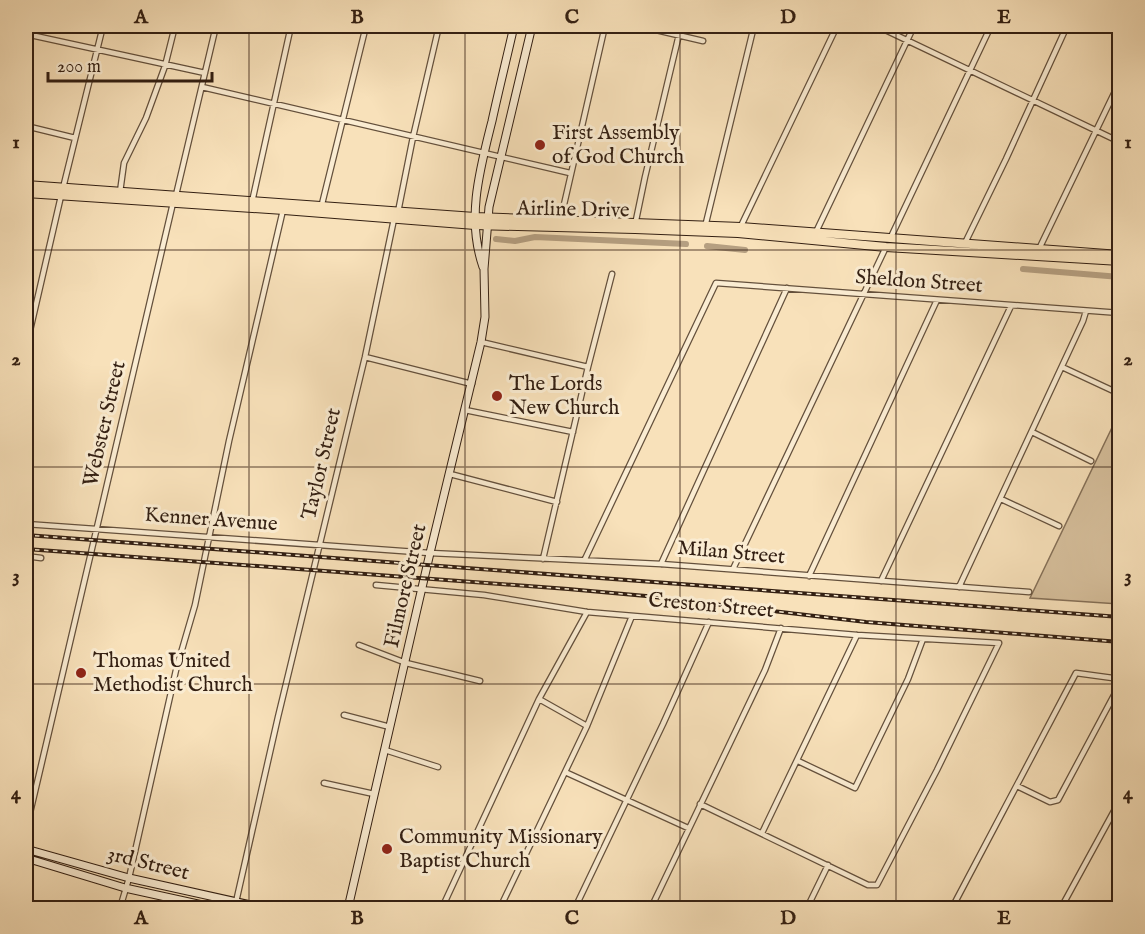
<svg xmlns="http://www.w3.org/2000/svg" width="1145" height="934" viewBox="0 0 1145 934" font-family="'IM FELL English',serif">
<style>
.green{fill:#d7c09d;stroke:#857058;stroke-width:1.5}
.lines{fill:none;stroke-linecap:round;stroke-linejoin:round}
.canal{stroke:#b59f81;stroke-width:6}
.street-casing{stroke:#64503c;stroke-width:7}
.secondary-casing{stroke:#331f12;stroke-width:9}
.highway-casing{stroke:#331f12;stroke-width:10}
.street{stroke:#faecd2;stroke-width:4.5}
.secondary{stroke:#faecd2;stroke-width:7}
.highway{stroke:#f8e1ba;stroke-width:8}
.rail-casing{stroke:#331f12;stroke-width:4}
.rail{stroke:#faecd2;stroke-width:1.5;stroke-dasharray:4.5;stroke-linecap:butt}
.grid{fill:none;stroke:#331f12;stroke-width:1.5;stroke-opacity:0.55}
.poi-dot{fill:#8f2418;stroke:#faecd2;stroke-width:2}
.labels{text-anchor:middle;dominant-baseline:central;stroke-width:6;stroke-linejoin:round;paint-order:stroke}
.poi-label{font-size:21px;fill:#331f12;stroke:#faecd2;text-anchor:start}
.street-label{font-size:21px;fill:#331f12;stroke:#faecd2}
.neatline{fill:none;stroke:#331f12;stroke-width:2}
.grid-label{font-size:20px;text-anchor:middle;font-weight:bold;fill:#331f12}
</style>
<rect width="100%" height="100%" fill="#f8e1ba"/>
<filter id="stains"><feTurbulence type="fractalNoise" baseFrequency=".00333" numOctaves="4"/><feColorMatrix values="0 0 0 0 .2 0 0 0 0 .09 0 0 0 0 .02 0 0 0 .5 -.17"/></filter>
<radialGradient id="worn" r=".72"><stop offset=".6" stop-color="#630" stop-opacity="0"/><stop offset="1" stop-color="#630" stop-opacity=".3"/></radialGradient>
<path class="green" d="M1119,413V604L1030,598Z"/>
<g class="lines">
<path class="canal" d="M496,239L515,241L535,237L686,244
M707,246L745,250
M1023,269L1120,277"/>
<defs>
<path id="street" d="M639,26L703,41
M877,26L1120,142
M26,34L205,73
M202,87L570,173
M26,126L75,138
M63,188L103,26
M120,192L124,163L146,118L165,66L175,26
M176,195L216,26
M252,202L291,26
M321,208L366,26
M398,212L413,137L439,26
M560,222L605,26
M635,225L645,177L681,26
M741,226L837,26
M705,227L754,26
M816,232L914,26
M890,239L991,26
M965,243L1006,159L1067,26
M1039,249L1120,81
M481,342L588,367
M26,348L61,196
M365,357L472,384
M1062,367L1120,394
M465,410L573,432
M1032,432L1091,461
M450,474L557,502
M1001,499L1059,526
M26,524L430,553L661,564L1029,592
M26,556L41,558
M543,559L588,367L612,274
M585,559L716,283L1120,313
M661,564L787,288
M733,569L886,247
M809,576L937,300
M881,581L1011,306
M376,585L484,595L587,612L857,635L999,643L937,770L877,885H868L700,804
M959,587L1083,321L1086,311
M359,645L406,663L480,681
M539,699L587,726
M344,715L390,727
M385,750L438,767
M798,761L855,788L908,679L923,639
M565,772L688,828
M324,783L374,794
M1017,786L1050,802L1058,800L1120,684
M26,830L173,203
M762,833L857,635
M120,908L129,878L176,670L195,605L229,441L283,210
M233,908L236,902L278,717L365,357L394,219
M442,908L539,699L587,612
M500,908L587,726L632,616
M575,908L663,724L709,622
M651,908L765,670L781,628
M807,908L828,865
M952,908L1076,673L1120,679
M1061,908L1120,800"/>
<path id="secondary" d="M483,267C466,218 480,169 492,121C499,89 507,57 514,26
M26,849L129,878L264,908
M26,858L125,888L216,908
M348,908L430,553L481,342L485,317L484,269L489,207L532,26"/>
<path id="highway" d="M26,185L475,217L741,227L1120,255
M26,193L284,210L475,225L635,229L738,233L886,247L1120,261"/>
</defs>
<use href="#street" class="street-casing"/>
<use href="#secondary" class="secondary-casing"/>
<use href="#highway" class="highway-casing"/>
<use href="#street" class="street"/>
<use href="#secondary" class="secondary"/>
<use href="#highway" class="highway"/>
<defs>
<path id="rail" d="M26,535L1120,617
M26,549L568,589L646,596L866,622L1120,642"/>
</defs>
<use href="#rail" class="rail-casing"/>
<use href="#rail" class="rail"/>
</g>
<path class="grid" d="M249,26V908M465,26V908M680,26V908M896,26V908M26,250H1120M26,467H1120M26,684H1120"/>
<g class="poi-dot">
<circle cx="540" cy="145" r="6"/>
<circle cx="497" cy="396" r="6"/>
<circle cx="81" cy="673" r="6"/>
<circle cx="387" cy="849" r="6"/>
</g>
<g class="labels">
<g class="poi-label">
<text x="552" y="133">First Assembly<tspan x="552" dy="24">of God Church</tspan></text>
<text x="509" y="384">The Lords<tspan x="509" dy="24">New Church</tspan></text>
<text x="93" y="661">Thomas United<tspan x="93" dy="24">Methodist Church</tspan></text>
<text x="399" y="837">Community Missionary<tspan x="399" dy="24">Baptist Church</tspan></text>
</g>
<g class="street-label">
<text transform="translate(573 210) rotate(1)">Airline Drive</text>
<text transform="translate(919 282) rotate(4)">Sheldon Street</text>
<text transform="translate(105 424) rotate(-77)">Webster Street</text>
<text transform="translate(322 464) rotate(-77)">Taylor Street</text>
<text transform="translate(211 520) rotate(4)">Kenner Avenue</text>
<text transform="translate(731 553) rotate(5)">Milan Street</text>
<text transform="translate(406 586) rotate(-77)">Filmore Street</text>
<text transform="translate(711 606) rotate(5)">Creston Street</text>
<text transform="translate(148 864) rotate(14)">3rd Street</text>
</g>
</g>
<rect width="1145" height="934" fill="none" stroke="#f8e1ba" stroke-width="66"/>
<path d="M48 72v9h164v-9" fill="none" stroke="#331f12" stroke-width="3"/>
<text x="57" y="72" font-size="18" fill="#331f12" stroke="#faecd2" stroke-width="4.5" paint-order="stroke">200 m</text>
<rect x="33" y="33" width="1079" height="868" class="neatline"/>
<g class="grid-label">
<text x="141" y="23">A</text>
<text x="357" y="23">B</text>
<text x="572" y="23">C</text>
<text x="788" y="23">D</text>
<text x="1004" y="23">E</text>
<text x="16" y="148">1</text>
<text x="1128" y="148">1</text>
<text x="16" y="365">2</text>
<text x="1128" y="365">2</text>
<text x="16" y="582">3</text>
<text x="1128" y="582">3</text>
<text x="16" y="799">4</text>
<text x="1128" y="799">4</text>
<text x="141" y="924">A</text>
<text x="357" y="924">B</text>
<text x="572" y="924">C</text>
<text x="788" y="924">D</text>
<text x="1004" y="924">E</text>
</g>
<rect width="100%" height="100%" filter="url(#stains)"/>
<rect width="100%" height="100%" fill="url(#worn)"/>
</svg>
